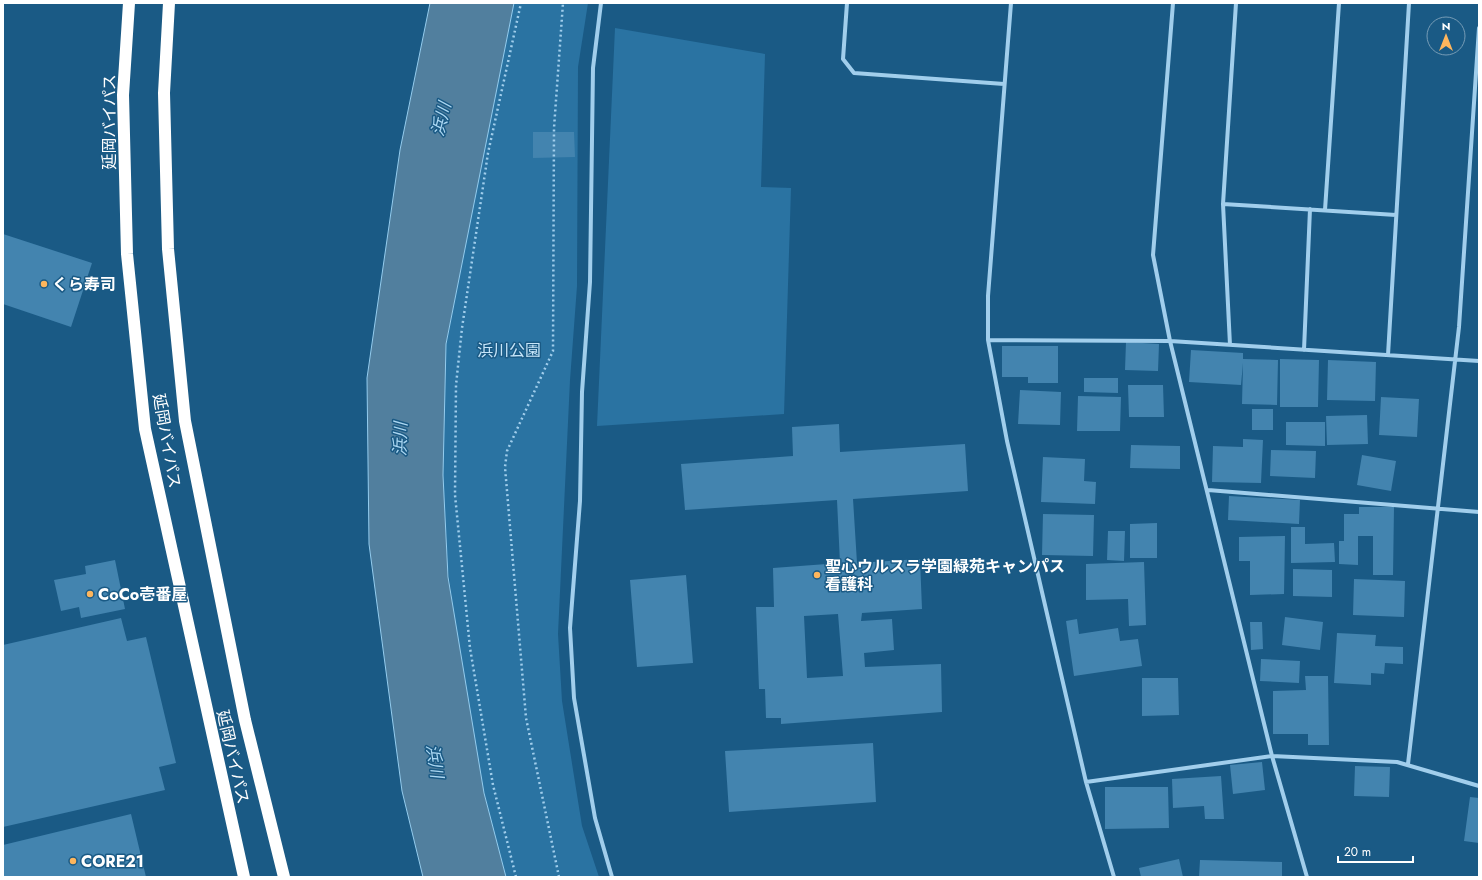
<svg xmlns="http://www.w3.org/2000/svg" width="1482" height="880" viewBox="0 0 1482 880" font-family="Jost,'Noto Sans JP',sans-serif">
<style>
.green{fill:#2a73a2}
.water{fill:#517f9e;stroke:#94ccee}
.building{fill:#4384af;fill-rule:evenodd}
.lines{fill:none;stroke-linecap:round;stroke-linejoin:round}
.path{stroke:#a1ceec;stroke-width:2.5;stroke-dasharray:2 3;stroke-linecap:butt}
.street{stroke:#a1ceec;stroke-width:4}
.highway{stroke:#fff;stroke-width:12}
.poi-dot{fill:#feb65d;stroke:#1a5a85;stroke-width:1.5}
.labels{text-anchor:middle;dominant-baseline:central;stroke-width:3;stroke-linejoin:round;paint-order:stroke}
.street-label{font-size:16px;fill:#fff;stroke:#1a5a85}
.poi-label{font-size:16px;font-weight:bold;fill:#fff;stroke:#1a5a85;text-anchor:start}
.park-label{font-size:16px;fill:#c6e5f9;stroke:#1a5a85}
.water-label{font-size:17px;font-style:italic;fill:#acd8f3;stroke:#1a5a85}
</style>
<rect width="100%" height="100%" fill="#1a5a85"/>
<path class="green" d="M511,3H588L578,67L577,286L570,380L558,634L562,701L582,826L599,877H504L481,779L460,663L448,569L443,475L446,344Z
M615,28L765,54L761,187L791,188L784,414L597,426Z"/>
<path class="water" d="M430,3H514L446,344L443,475L448,577L484,793L506,877H423L402,791L369,544L367,378L400,150Z"/>
<path class="building" d="M533,132H574L575,157L533,158Z
M3,234L92,263L71,327L3,304Z
M1126,342L1159,344L1158,371L1125,370Z
M1002,346H1058V383H1028V377H1002Z
M1191,350L1243,353V359L1278,360L1277,405L1242,404L1243,363L1241,385L1189,382Z
M1280,359L1319,360L1318,407H1280Z
M1328,360L1376,362L1375,401L1327,400Z
M1084,378H1118V393L1084,392Z
M1128,385H1163L1164,417H1129Z
M1020,390L1061,392L1060,425L1018,424Z
M1078,396L1121,397L1120,431H1077Z
M1381,397L1419,399L1417,437L1379,435Z
M1252,409H1273V430H1252Z
M1367,415L1368,444L1327,445L1326,416Z
M1286,422H1325V446L1286,445Z
M839,424L840,452L965,444L968,491L853,499L857,563L920,559L922,609L862,613L861,621L892,619L894,650L864,653L865,667L941,664L942,712L781,724V718H766L765,689H759L756,607H774L773,568L840,563L837,500L685,510L681,464L793,456L792,427ZM838,614L843,676L807,678L804,616Z
M1243,439L1263,440L1261,483L1212,482L1213,446L1243,447Z
M1131,445L1180,446V469L1130,468Z
M1271,450L1316,451L1315,478L1270,476Z
M1362,455L1396,461L1391,491L1357,485Z
M1043,457L1085,459L1084,481L1096,482L1095,504L1041,502Z
M1229,496L1300,500L1299,524L1228,520Z
M1359,507H1394L1393,575H1373V536H1358V565L1339,564V541H1344V514H1359Z
M1043,514L1094,515L1093,556L1042,555Z
M1157,523V558H1130V524Z
M1291,527H1305V544L1334,543L1335,562L1291,563Z
M1108,531H1125L1124,561L1107,560Z
M1285,536L1284,594L1250,595V561H1239V537Z
M115,560L125,609L81,618L79,607L61,611L54,580L86,574L85,566Z
M1144,562L1146,625L1129,626L1128,599L1086,600V564Z
M1293,569L1332,570V597L1293,596Z
M686,575L693,663L637,667L630,580Z
M1354,579L1405,581L1404,617L1353,615Z
M1285,617L1323,622L1320,650L1282,645Z
M121,618L127,641L146,637L176,763L159,767L165,790L3,827V645Z
M1077,619L1079,634L1118,628L1120,641L1138,639L1142,666L1074,676L1066,621Z
M1250,622H1262L1263,649L1251,650Z
M1337,633L1376,635L1375,646L1403,647V664L1385,663L1384,674L1371,673V685L1334,683Z
M1261,659L1300,661L1299,683L1260,681Z
M1305,676H1328L1329,745H1308V734H1273V691L1306,690Z
M1142,678H1178L1179,715L1142,716Z
M873,743L876,802L729,812L725,751Z
M1262,762L1265,790L1233,794L1230,765Z
M1355,766L1390,767L1389,797L1354,796Z
M1221,776L1224,819H1205L1204,806L1173,808L1172,779Z
M1105,787H1168L1169,828L1105,829Z
M1470,797L1479,798V843L1464,841Z
M131,814L146,877H3V845Z
M1179,859L1183,877H1141L1139,868Z
M1200,860L1282,862V877H1199Z"/>
<g class="lines">
<path class="path" d="M516,877L493,785L470,648L455,495L456,385L462,328L488,153L521,3
M559,877L526,718L505,467L507,451L553,351L554,128L563,3"/>
<path class="street" d="M601,3L593,68L590,282L582,392L580,501L570,628L574,698L595,818L612,877
M847,3L843,59L854,73L1004,84
M1011,3L988,296V340L1007,441L1086,782L1114,877
M1173,3L1153,255L1170,341L1272,756L1307,877
M1223,204L1396,215
M1325,210L1339,3
M988,340L1170,341L1479,361
M1230,345L1223,204L1236,3
M1304,350L1310,209
M1388,355L1409,3
M1208,490L1479,512
M1408,764L1459,327L1479,28
M1086,782L1272,756L1397,762L1479,786"/>
<path class="highway" d="M129,3L123,95L127,254L145,429L244,877
M169,3L164,93L168,249L185,421L245,720L284,877"/>
</g>
<g class="poi-dot">
<circle cx="44" cy="284" r="4"/>
<circle cx="817" cy="575" r="4"/>
<circle cx="90" cy="594" r="4"/>
<circle cx="73" cy="861" r="4"/>
</g>
<g class="labels">
<g class="street-label">
<text transform="translate(109 122) rotate(-90)">延岡バイパス</text>
<text transform="translate(167 441) rotate(80)">延岡バイパス</text>
<text transform="translate(233 757) rotate(77)">延岡バイパス</text>
</g>
<g class="poi-label">
<text x="52" y="284">くら寿司</text>
<text x="825" y="566">聖心ウルスラ学園緑苑キャンパス<tspan x="825" dy="18">看護科</tspan></text>
<text x="98" y="594">CoCo壱番屋</text>
<text x="81" y="861">CORE21</text>
</g>
<g class="park-label">
<text x="509" y="350">浜川公園</text>
</g>
<g class="water-label">
<text transform="translate(441 119) rotate(-76)">浜川</text>
<text transform="translate(400 439) rotate(-88)">浜川</text>
<text transform="translate(435 761) rotate(81)">浜川</text>
</g>
</g>
<rect width="1482" height="880" fill="none" stroke="#ffffff" stroke-width="8"/>
<g transform="translate(1446 36)"><circle r="19" fill="#1a5a85" stroke="#769cb6"/>
<path d="M0-3L7 15L0 10L-7 15Z" fill="#feb65d"/>
<text y="-6" font-size="11" font-weight="bold" text-anchor="middle" fill="#ffffff">N</text>
</g>
<path d="M1338 856v6h75v-6" fill="none" stroke="#ffffff" stroke-width="2"/>
<text x="1344" y="856" font-size="12" fill="#ffffff" stroke="#1a5a85" stroke-width="3" paint-order="stroke">20 m</text>
</svg>
